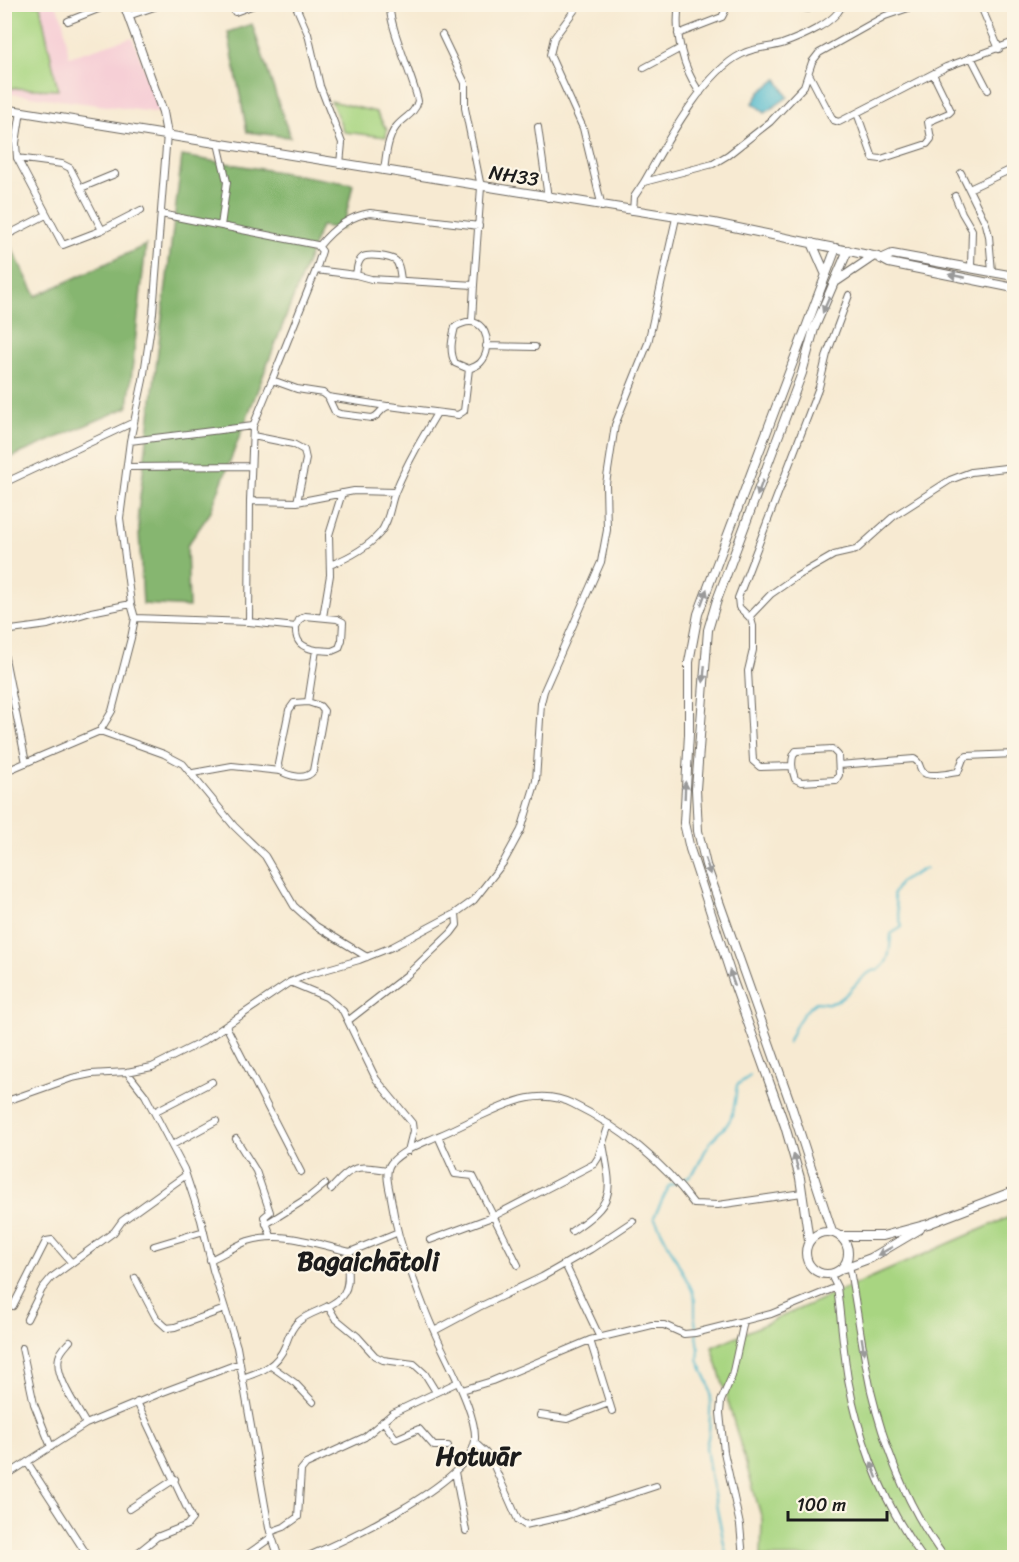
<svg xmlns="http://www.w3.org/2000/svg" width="1019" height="1562" viewBox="0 0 1019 1562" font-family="Sriracha,sans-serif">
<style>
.built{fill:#f6cfd6}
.green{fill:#a8d581;stroke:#62784e;stroke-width:1.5}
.forest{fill:#86b66f;stroke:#516946;stroke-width:1.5}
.water{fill:#4eb8cc;stroke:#356a74;stroke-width:1.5}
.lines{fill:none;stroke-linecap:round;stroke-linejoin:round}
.stream{stroke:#4eb8cc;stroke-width:2}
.street-casing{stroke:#69645c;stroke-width:8}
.secondary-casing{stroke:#69645c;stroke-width:10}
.street{stroke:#fff;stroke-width:6}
.secondary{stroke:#fff;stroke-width:8}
.oneway{fill:#999}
.labels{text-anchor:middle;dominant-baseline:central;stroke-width:4.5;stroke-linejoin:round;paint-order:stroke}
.street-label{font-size:20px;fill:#1c1c1c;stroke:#fcf5e5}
.district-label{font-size:26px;font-weight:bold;fill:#1c1c1c;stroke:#fcf5e5}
</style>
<rect width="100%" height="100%" fill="#fcf5e5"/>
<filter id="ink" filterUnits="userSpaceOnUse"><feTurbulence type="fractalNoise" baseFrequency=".0167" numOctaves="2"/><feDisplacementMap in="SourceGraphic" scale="12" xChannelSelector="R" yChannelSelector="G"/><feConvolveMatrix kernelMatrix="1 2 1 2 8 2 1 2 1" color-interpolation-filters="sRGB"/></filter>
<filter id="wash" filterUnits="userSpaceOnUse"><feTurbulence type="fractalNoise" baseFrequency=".008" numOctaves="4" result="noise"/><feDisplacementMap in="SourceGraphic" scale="24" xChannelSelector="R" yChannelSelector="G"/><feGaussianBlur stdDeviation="1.35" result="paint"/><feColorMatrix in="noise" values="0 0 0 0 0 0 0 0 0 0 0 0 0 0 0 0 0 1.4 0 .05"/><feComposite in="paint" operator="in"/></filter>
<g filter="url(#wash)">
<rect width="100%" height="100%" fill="#f7ead2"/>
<path class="built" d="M5,5H56L63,20L69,57L132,37L161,113L5,93Z"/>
<path class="green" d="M4,5H40L58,90L9,88L4,75Z
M331,101L376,112L387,130L386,137L344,132Z
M1014,1215V1557H761L762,1519L712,1347Z"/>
<path class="forest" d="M252,24L290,137L247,132L228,32Z
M182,156L353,184L343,229L321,226L210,513L187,546L189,607L143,604L138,513Z
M5,235L36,296L146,245L128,407L5,460Z"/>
<path class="water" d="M777,79L788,97L765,113L753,103L760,92Z"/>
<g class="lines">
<path class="stream" d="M788,1043C795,1026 801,1013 816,1002C823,1002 829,1005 835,1002C848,997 855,982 867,974C874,969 881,971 886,962C891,953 890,943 891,934L902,927L893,894L900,882L926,868
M727,1558L711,1480L706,1447L709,1433L711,1394L708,1382L698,1360L699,1349L695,1320V1301L692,1290L654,1217L669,1186C704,1172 692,1170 710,1143C714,1136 720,1132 726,1126C735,1115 735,1098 737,1085L750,1076"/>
</g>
</g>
<g filter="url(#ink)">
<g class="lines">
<defs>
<path id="street" d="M295,4L308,34L320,86L342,143L340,164
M579,4L554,38L550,55L583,128L602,207
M679,4C674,34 683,68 700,93
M797,4C806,11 811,9 821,4
M980,4L999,49
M235,12L257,4
M128,16L163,4
M68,21L111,4
M678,34L722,17L725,11L723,4
M442,35L465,83V108L481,187L474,285
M971,57L988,90
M644,68L681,48
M809,74L833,120L839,122L946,67L1014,42
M21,111L16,143L17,158L63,245L102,230L141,210
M857,113L873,158L881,159L927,144L931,139L928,122L949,113L951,111L933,74
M538,127L548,198
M218,143L227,182L221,226
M17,158L62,164L70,168L102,230
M384,171C386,156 387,139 396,127C403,118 415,114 418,101C414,80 387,21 390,4
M961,173L986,224L989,236L992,272
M644,182C665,145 704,72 742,54C755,47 769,48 782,44C799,38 838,22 842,4
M81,188L115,174
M969,189L1014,168
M955,196L962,213L972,230L971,267
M633,211L634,197L644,182L713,164L728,155L770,122L804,86L812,62L819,53L885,16L920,4
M161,214L317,245L322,251L316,270
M11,233L46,215
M319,246C332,230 349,216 370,213L479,226
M401,280C400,274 400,266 396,261C390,256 369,254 363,257C357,261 357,269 356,275L371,279L474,285L472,321
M486,346L535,347
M272,380L316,270L356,275
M328,397L387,406
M253,436L293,444L304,450L306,459L297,502
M130,441L253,426L272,380L297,389L323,393L328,397L335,412L340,414L372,418C380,416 381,407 389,406L458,415L464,411L469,369L455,363C449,351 452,339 455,327C485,308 495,347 481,362C478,366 473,367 469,369
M127,467L251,466
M4,483L134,422
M250,501L297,502L354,491L395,492
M330,565C348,558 367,548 380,533C390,521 390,503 396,490C407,463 422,438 437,413
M323,617L330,575L329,535L342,493
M749,617L771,594L794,578L834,555L856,550L894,516L950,480L971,472L1014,467
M135,618L249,622L296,627C295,642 301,647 316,650L308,702L294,703L289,710L278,764L279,770C288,776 306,781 313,771L324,711L320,706L308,702
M249,622L250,501L253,426
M296,627L299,620L305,616L337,619L343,622L342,640L339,648L332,651L316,650
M4,631L48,625L91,612L131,604
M4,653L26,763
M100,731L164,754L183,764L234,826L265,856L294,906L316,926L367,957
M832,749L838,755L839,775L836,780L801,782L795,779C792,771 790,758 796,751Z
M839,765L914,759C921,763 918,765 922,771C927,779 950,773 958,772L963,759L967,756L1014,754
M792,766L760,767L753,761L748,671L753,650V626L751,619L739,607L738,598L819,387L827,354L849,295
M4,772L100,731L112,711L131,638L135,618L131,604L120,518L130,441L143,380L153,313L167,134
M193,773L232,766L280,771
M290,982L326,997L343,1011L376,1079L412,1123L413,1131L408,1151
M349,1020L407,975L451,933L457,925L456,913
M226,1026L301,1172
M127,1072L145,1095L184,1169L201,1220L213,1270L237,1347L269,1528L279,1558
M4,1102L72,1078L91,1074L127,1072L152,1067L202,1042L290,982L307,975L359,960L392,947L456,913L474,900L503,863L521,830L536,781L541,703L544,691L601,562L607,530L606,484L615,425L648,343L676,218
M154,1112L212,1082
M438,1136L455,1174L473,1176L518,1265
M236,1139L256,1171L270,1212L264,1217L271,1236
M172,1145L216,1121
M331,1189C354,1164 355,1166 388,1170
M266,1224L309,1197L325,1184
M572,1231C616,1201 612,1194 603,1144
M430,1240L492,1217L594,1164L598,1158L609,1124
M154,1246L204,1231
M210,1260C223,1254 235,1246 248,1241C281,1230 317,1244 350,1252
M565,1264L600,1338
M849,1265C857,1307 862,1349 871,1391C885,1449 909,1510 945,1558
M831,1275L837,1287C841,1318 843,1349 848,1379C860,1444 884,1505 923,1558
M135,1278L156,1318L167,1328L175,1327L225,1309
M13,1306L46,1241L52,1240L71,1262
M328,1306L335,1318L357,1336L375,1356L383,1360L414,1364L425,1374L436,1392
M27,1319L42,1289L51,1278L114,1232L122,1221L186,1175
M434,1331L479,1307L542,1277L591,1249L633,1221
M590,1340L612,1411
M70,1341C66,1346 61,1350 59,1357C54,1376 77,1407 86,1424
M22,1348L34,1404L51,1447
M271,1366L295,1383L313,1402
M242,1378C261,1372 277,1366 285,1346C288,1338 291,1328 298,1322C311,1310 334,1309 344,1293C352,1281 344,1264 350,1252L396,1233
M462,1390L492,1381L590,1340L652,1325H664L684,1334L695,1333L771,1314L837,1287
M540,1415L567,1419L609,1403
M383,1421L396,1439L419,1429L434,1446H448
M475,1443L486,1453L494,1466L518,1520L525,1525L565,1516L656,1486
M27,1462L89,1558
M455,1472L466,1531
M4,1477L86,1424L163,1392L240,1363
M129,1509L175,1479
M270,1532L284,1527L298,1517L301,1470L306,1464L365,1437L393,1413L458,1382
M131,1558L157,1537L187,1525L192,1519L137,1402
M242,1558L272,1537
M304,1558C344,1541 462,1486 474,1445C482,1421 444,1355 434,1331C425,1312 418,1292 411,1272C401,1247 395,1224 391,1198C389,1187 384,1172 391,1163C402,1150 423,1143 438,1136C453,1130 468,1122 483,1115C513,1101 542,1088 573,1104C620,1127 663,1162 694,1204L718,1205L802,1193
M743,1558L740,1525L724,1452L720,1413L721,1401L732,1376L744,1321"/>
<path id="secondary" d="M124,4L163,112L167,134
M4,109L714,223L878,257L889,263L1014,288
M812,243L826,275
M881,259L892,254L1014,276
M837,281L874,256
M806 1253a21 21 0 1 1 42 0a21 21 0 1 1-42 0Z
M832,1232L790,1102L706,865L698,831L696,789L708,630L717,600L802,373L814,329L848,250
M840,1236H883L928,1224L1014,1191
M809,1241L800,1178L785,1126L733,981L690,849L684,823L689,734V662L698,614L836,248
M844,1268L871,1258L920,1229"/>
</defs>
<use href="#street" class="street-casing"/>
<use href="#secondary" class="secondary-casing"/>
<use href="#street" class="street"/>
<use href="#secondary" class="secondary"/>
</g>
<defs><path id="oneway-solid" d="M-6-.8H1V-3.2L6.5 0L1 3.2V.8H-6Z" transform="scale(1.5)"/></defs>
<g class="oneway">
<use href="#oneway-solid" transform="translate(957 276) rotate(-169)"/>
<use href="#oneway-solid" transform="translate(826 305) rotate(114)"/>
<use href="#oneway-solid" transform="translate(760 488) rotate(110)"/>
<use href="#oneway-solid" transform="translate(704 597) rotate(-70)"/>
<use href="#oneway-solid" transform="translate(704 674) rotate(95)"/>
<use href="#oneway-solid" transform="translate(685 790) rotate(-88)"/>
<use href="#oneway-solid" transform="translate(708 867) rotate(71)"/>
<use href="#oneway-solid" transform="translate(732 978) rotate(-109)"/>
<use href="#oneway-solid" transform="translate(796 1162) rotate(-107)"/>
<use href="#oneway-solid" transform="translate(885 1251) rotate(151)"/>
<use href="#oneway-solid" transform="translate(863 1346) rotate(81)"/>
<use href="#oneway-solid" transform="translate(874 1470) rotate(-111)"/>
</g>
</g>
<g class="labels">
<g class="street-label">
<text transform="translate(514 176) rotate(9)">NH33</text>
</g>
<g class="district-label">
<text x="368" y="1261">Bagaichātoli</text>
<text x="478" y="1456">Hotwār</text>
</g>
</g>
<rect width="1019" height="1562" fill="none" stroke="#fcf5e5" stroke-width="24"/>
<path d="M788 1511v9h99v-9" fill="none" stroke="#1c1c1c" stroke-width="3"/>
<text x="797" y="1511" font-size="18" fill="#1c1c1c" stroke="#fcf5e5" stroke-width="4.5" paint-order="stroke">100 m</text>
</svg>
